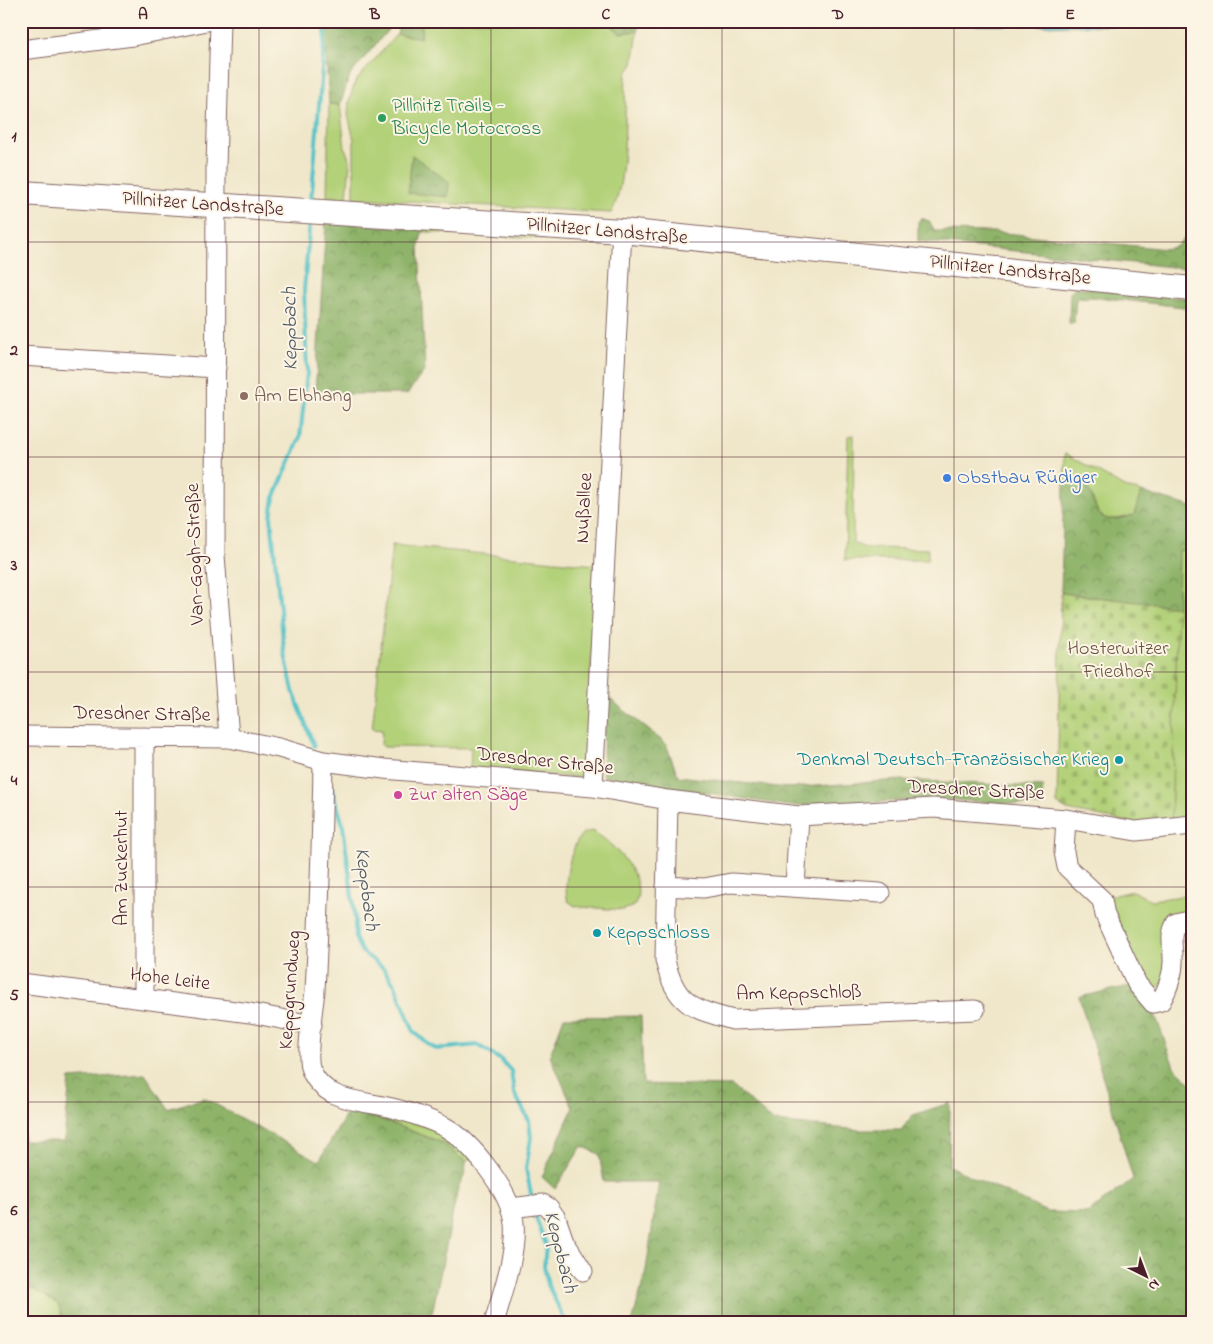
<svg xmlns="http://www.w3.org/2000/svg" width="1213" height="1344" viewBox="0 0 1213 1344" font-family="'Indie Flower',sans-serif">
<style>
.green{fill:#b3d179;stroke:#7e7852}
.forest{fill:url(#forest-crowns);stroke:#6c694a}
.cemetery{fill:url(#cemetery-stones);stroke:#7e7852}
.water{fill:url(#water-waves);stroke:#4f707a}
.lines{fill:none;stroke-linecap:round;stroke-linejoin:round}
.stream{stroke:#54c2c8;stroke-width:4}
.minor-casing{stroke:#846563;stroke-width:21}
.major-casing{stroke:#846563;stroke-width:26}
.minor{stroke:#fff;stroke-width:19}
.major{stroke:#fff;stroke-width:24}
.grid{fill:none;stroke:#4a1f2b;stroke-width:1;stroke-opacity:0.55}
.leisure-dot{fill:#2e9e5b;stroke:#fcf5e5;stroke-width:2}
.education-dot{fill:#8d6e63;stroke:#fcf5e5;stroke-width:2}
.shop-dot{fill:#3f7fe0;stroke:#fcf5e5;stroke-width:2}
.culture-dot{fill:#0f9aa8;stroke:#fcf5e5;stroke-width:2}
.hotel-dot{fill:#d1479c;stroke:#fcf5e5;stroke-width:2}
.labels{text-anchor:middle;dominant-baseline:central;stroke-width:4;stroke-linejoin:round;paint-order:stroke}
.leisure-label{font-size:20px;fill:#27864d;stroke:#fcf5e5;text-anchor:start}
.street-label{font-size:20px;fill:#4a1f2b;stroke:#fcf5e5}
.education-label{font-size:20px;fill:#785e54;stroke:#fcf5e5;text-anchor:start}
.shop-label{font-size:20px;fill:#366cbe;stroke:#fcf5e5;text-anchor:start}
.park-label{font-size:20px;fill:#6a5442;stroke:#fcf5e5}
.culture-label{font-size:20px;fill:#0d838f;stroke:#fcf5e5;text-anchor:end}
.hotel-label{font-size:20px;fill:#b23c85;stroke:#fcf5e5;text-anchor:start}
.water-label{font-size:21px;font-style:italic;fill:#4e5862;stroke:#fcf5e5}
.neatline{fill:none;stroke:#4a1f2b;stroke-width:2}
.grid-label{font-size:16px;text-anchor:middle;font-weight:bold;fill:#4a1f2b}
</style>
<defs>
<pattern id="forest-crowns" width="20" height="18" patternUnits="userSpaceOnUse" patternTransform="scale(1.25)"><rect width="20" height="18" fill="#8eb369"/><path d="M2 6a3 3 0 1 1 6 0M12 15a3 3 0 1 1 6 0" fill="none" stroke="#769157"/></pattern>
<pattern id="cemetery-stones" width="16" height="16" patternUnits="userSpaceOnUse" patternTransform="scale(1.25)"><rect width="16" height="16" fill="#b3d179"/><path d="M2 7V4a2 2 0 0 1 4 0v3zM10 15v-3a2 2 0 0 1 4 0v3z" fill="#9bb369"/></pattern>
<pattern id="water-waves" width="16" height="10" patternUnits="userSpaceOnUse" patternTransform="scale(1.25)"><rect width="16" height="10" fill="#54c2c8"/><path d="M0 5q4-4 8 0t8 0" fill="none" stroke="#4ba6ac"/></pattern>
</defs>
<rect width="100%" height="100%" fill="#fcf5e5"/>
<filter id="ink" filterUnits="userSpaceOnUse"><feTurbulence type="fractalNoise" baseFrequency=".02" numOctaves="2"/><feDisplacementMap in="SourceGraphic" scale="10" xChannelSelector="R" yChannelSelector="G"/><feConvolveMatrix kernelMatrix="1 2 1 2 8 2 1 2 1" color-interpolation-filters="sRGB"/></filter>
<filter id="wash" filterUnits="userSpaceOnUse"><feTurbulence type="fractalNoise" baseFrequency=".0096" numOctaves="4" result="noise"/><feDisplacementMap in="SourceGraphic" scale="20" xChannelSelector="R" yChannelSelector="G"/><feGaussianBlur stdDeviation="1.12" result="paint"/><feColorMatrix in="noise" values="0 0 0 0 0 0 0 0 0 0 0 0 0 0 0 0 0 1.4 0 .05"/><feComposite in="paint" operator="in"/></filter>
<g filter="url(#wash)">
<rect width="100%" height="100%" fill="#f0e7ca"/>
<path class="green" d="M422,21H607L620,33L638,31L633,64L626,74C624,110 628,184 611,213L354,198V140L348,115L349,102L355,82L397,34L421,37Z
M329,104L340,105L345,148L350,161L347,198L327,197Z
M423,229L614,239L619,243L426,232H423Z
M854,435L853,543L865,548L928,549V560H845L848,436Z
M1065,453L1124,487L1141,492L1134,515C1087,530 1102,502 1082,481H1064Z
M392,545L596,565L586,778L470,769L471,748L384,747L381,745L382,730L372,729Z
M1179,550L1192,553V820H1171Z
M592,831C613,842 650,880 634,906L623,910L581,907L575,906L568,901C562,885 571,844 583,833Z
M1132,891L1151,900L1192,895V915H1186L1166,978L1152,996L1106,897Z
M351,1104L444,1132L471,1158L466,1162L443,1143L382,1120L349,1110Z
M21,1288L33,1289L58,1304L64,1323H21Z"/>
<path class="forest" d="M324,21H392V25L350,75L340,105L329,104Z
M400,21H422L421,38L397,34Z
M607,21H639L638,31L620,33Z
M412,155L449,182L448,197L408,193Z
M921,218L929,221L935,231L994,232L1167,249L1177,246L1192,229V269L918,241V222Z
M326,222L423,229L419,246L425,370L407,394H315Z
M1075,287L1192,299V308L1097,297L1076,298L1074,323H1069L1070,293Z
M1064,481H1082C1102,502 1087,530 1134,515L1141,492L1192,507V553L1179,550L1178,607L1061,593Z
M604,694L666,744L678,776L787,788L901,780L1043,787L1041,806L943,799L790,806L603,776Z
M1134,985L1152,1006L1174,1067L1192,1084V1323H632L646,1270L659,1182H604L599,1154L582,1146L555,1189L542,1177L573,1108L550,1055L564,1017L641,1016L643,1084L732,1086L774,1122L861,1130H901L913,1115L950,1103L949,1166L1048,1212L1088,1213L1133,1179L1079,997Z
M145,1074L168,1109L204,1098L319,1161L349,1110L382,1120L443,1143L466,1162L465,1174L458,1188L430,1323H64L58,1304L33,1289L21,1288V1121H24V1141H64L70,1079Z"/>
<path class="cemetery" d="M1061,593L1178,607L1171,820L1137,824L1067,810L1057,804Z"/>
<path class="water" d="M881,21H1192V26L881,25Z"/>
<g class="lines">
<path class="stream" d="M311,203L326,21
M310,220L304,290L307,373L300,438L274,498L271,517L284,649L293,691L314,746
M331,786L343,825L355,919V937L361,951L383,968L395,985L414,1032L428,1044L436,1049L478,1045L501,1060L511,1071L514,1092L529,1121L531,1138L526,1168L532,1200
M534,1212L546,1245L544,1266L548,1285L566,1323"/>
</g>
</g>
<g filter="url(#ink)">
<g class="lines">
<defs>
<path id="minor" d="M220,21L216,168L215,555L229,738
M21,50L133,36L207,21
M21,356L216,368
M21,736L229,738L279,748L323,761L384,769L593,787L668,800L799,816L933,808L1066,819L1136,831L1192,825
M323,761C322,838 319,915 315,991C313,1009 305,1057 311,1070C325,1104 366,1100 396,1109C411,1113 431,1120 445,1127C472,1142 511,1193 514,1223C517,1253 502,1294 494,1323
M593,787L622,231
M668,800L665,960C675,1004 692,1009 733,1020L975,1010
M1066,819L1064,852L1067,867L1102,900L1105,915L1137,984L1153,1003L1161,1001C1168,988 1174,973 1173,958C1173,944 1169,936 1176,923L1192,919
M666,886L704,888L731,883L880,893
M795,887L799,816
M21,983L250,1013L312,1025
M144,999V737
M511,1208L543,1204L549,1208L556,1218L564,1241L583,1271"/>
<path id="major" d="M21,193L622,231L1192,289"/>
</defs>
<use href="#minor" class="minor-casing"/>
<use href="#major" class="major-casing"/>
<use href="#minor" class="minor"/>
<use href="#major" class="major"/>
</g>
</g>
<path class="grid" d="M259,21V1323M491,21V1323M722,21V1323M954,21V1323M21,242H1192M21,457H1192M21,672H1192M21,887H1192M21,1102H1192"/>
<circle class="leisure-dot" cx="382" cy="118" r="5"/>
<circle class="education-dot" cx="244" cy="396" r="5"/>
<circle class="shop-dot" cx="947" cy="478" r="5"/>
<g class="culture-dot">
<circle cx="1119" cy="760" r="5"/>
<circle cx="597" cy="933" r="5"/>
</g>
<circle class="hotel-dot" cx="398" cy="795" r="5"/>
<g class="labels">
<g class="leisure-label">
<text x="392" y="106">Pillnitz Trails -<tspan x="392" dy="23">Bicycle Motocross</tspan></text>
</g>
<g class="street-label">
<text transform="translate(203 205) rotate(4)">Pillnitzer Landstraße</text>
<text transform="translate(607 232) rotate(5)">Pillnitzer Landstraße</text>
<text transform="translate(1010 271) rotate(6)">Pillnitzer Landstraße</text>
<text transform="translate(585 508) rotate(-87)">Nußallee</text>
<text transform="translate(196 554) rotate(-92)">Van-Gogh-Straße</text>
<text transform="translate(142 715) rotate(1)">Dresdner Straße</text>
<text transform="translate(545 762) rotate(6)">Dresdner Straße</text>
<text transform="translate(976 791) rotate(3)">Dresdner Straße</text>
<text transform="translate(122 868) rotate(-90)">Am Zuckerhut</text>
<text transform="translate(170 980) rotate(7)">Hohe Leite</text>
<text transform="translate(291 990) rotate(-86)">Keppgrundweg</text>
<text transform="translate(799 994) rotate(-1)">Am Keppschloß</text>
</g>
<g class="education-label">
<text x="254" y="396">Am Elbhang</text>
</g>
<g class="shop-label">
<text x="957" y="478">Obstbau Rüdiger</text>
</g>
<g class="park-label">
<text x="1118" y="649">Hosterwitzer<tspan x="1118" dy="23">Friedhof</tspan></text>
</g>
<g class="culture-label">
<text x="1109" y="760">Denkmal Deutsch-Französischer Krieg</text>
<text x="607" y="933" text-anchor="start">Keppschloss</text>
</g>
<g class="hotel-label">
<text x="408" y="795">Zur alten Säge</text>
</g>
<g class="water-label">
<text transform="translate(291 329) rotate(-91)">Keppbach</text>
<text transform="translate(366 889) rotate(83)">Keppbach</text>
<text transform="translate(560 1252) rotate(76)">Keppbach</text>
</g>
</g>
<rect width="1213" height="1344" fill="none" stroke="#fcf5e5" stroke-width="55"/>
<g transform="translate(1146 1276) rotate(138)" stroke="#fcf5e5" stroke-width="4" paint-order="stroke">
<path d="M0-4L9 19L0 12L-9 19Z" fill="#4a1f2b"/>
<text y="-8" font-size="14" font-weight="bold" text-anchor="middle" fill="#4a1f2b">N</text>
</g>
<rect x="28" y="28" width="1158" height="1288" class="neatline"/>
<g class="grid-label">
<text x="143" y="19">A</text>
<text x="375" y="19">B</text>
<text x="606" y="19">C</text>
<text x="838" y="19">D</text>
<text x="1070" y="19">E</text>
<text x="14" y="141">1</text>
<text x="14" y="355">2</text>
<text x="14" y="570">3</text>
<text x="14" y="785">4</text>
<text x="14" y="1000">5</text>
<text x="14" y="1215">6</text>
</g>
</svg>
